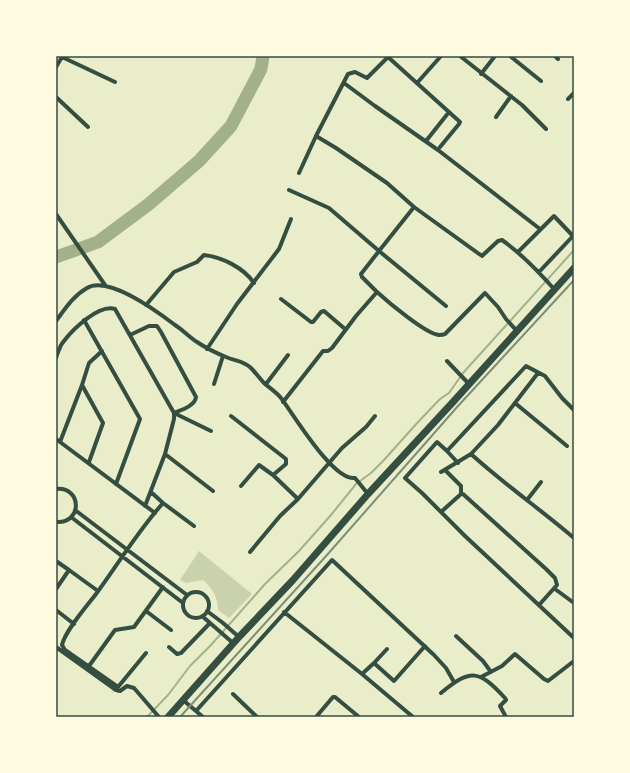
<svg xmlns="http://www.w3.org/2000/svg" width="630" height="773" viewBox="0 0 630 773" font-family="'DejaVu Sans',sans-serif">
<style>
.green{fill:#cad2ad}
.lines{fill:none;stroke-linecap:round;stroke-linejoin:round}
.stream{stroke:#a3b18a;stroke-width:2}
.river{stroke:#a3b18a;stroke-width:13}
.minor{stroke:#344e41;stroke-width:4}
.primary{stroke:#344e41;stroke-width:7}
.rail{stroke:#7c8e77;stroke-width:2}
.neatline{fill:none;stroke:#344e41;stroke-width:1.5}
</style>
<rect width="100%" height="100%" fill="#e9edc9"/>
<path class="green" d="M199,551L252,594L229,618L218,610C218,597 212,588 203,580L186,583L180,580Z"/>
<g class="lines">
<path class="stream" d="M147,717L168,695L190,666L211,645L265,584L299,551L331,515L356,484L371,473L384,460L418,422L440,399L449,393L463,373L574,250"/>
<path class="river" d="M56,257L98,242L149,204L199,161L231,126L261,69L263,56"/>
<path class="minor" d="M460,56L522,105L546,129
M510,56L541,81
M555,56L558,59
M62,57L115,82
M388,57L460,122L459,124L440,147
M56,67L62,57L61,56
M481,74L495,56
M344,83L375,106L438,150L540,229
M417,83L441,56
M56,97L88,127
M568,99L574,93
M496,117L511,96
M316,136L348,74L355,72L367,78L389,56
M426,141L449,112
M299,173L316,136L336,148L387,183L414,207
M56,214L105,285
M518,252L554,216L573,236L539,272
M377,292C388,302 426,334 439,335C440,335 443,335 445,334L485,293L498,307L506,319L517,331
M281,299L311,322H313L321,312L324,311L345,329
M146,305L174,272L197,262L204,255C222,257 244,268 254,283
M446,306L379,251L414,207L482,256L498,241L502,240C522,254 538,271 554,289
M84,320L140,419L116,484
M56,321C65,309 73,296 87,288C108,275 158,312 175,325C183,330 189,337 197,342C206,348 216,353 226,357C235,361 244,361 251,368C256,373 260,379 265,384C270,388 277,393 281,398C294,415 333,481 355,478L368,494
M130,335L149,326H157L161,332L196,397C195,406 181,410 174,413
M207,349L237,304L279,249L291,219
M56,358C58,352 60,345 64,341C73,329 99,304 115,309L174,413V419L165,454L145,506
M447,361L469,384
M214,384L223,356
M266,384L288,355
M283,402L323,351H328L332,348L356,316L377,292L362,277L361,274L379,251L329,208L289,190
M515,403L567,446
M174,413L211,431
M231,416L286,459V464L273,475L298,499
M56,439L155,513
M60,442L82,385
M447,451L437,442L405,478L422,493L465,536L574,638
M165,454L213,491
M471,454L498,425L538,373
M89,462L103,423L82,385L89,363L102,351
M458,463L447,451L526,366L545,376L562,398L574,410
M445,470L461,486V494
M441,472L471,454C504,484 540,509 574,538
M241,486L259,465L273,475
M56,489C82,486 83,524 56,522
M151,492L163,503
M527,500L541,482
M75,510L187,595
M441,512L461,494H463L546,569L555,578L557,585L539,605
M71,517L183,603
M250,552L280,516L298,499L342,448L366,427L375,416
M56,561L69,570
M56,589L69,570L98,591
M555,589L574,603
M183 605a13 13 0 1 1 26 0a13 13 0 1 1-26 0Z
M56,610L74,624
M146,611L171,630
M207,611L223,623L239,637
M284,612L362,674L374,663
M202,616L233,643
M456,636L483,661L491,672
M56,647L116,690L120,691L127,686L134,688L159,717
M169,647L177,654L181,653L210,623
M387,649L374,663L394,681L425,646
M146,653L118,687L65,650L62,645C65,631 86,607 96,594C118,564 138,531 163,503L194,526
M89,666L115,630L134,627L163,587
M362,674L413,717
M481,677L502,666L515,654L544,679L548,681L574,661
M441,693C471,668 479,670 505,698L506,700L500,706L506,717
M233,694L257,717
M183,700L203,717
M196,711L332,560L434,655L446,668L454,682
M316,717L333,697H335L359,717"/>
<path class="primary" d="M168,717L239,637L293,580L368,494L453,402L574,268"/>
<path class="rail" d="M180,717L327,555L458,406L574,280"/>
</g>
<rect width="630" height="773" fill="none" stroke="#fefae0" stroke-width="114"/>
<rect x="57" y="57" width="516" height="659" class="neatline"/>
</svg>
